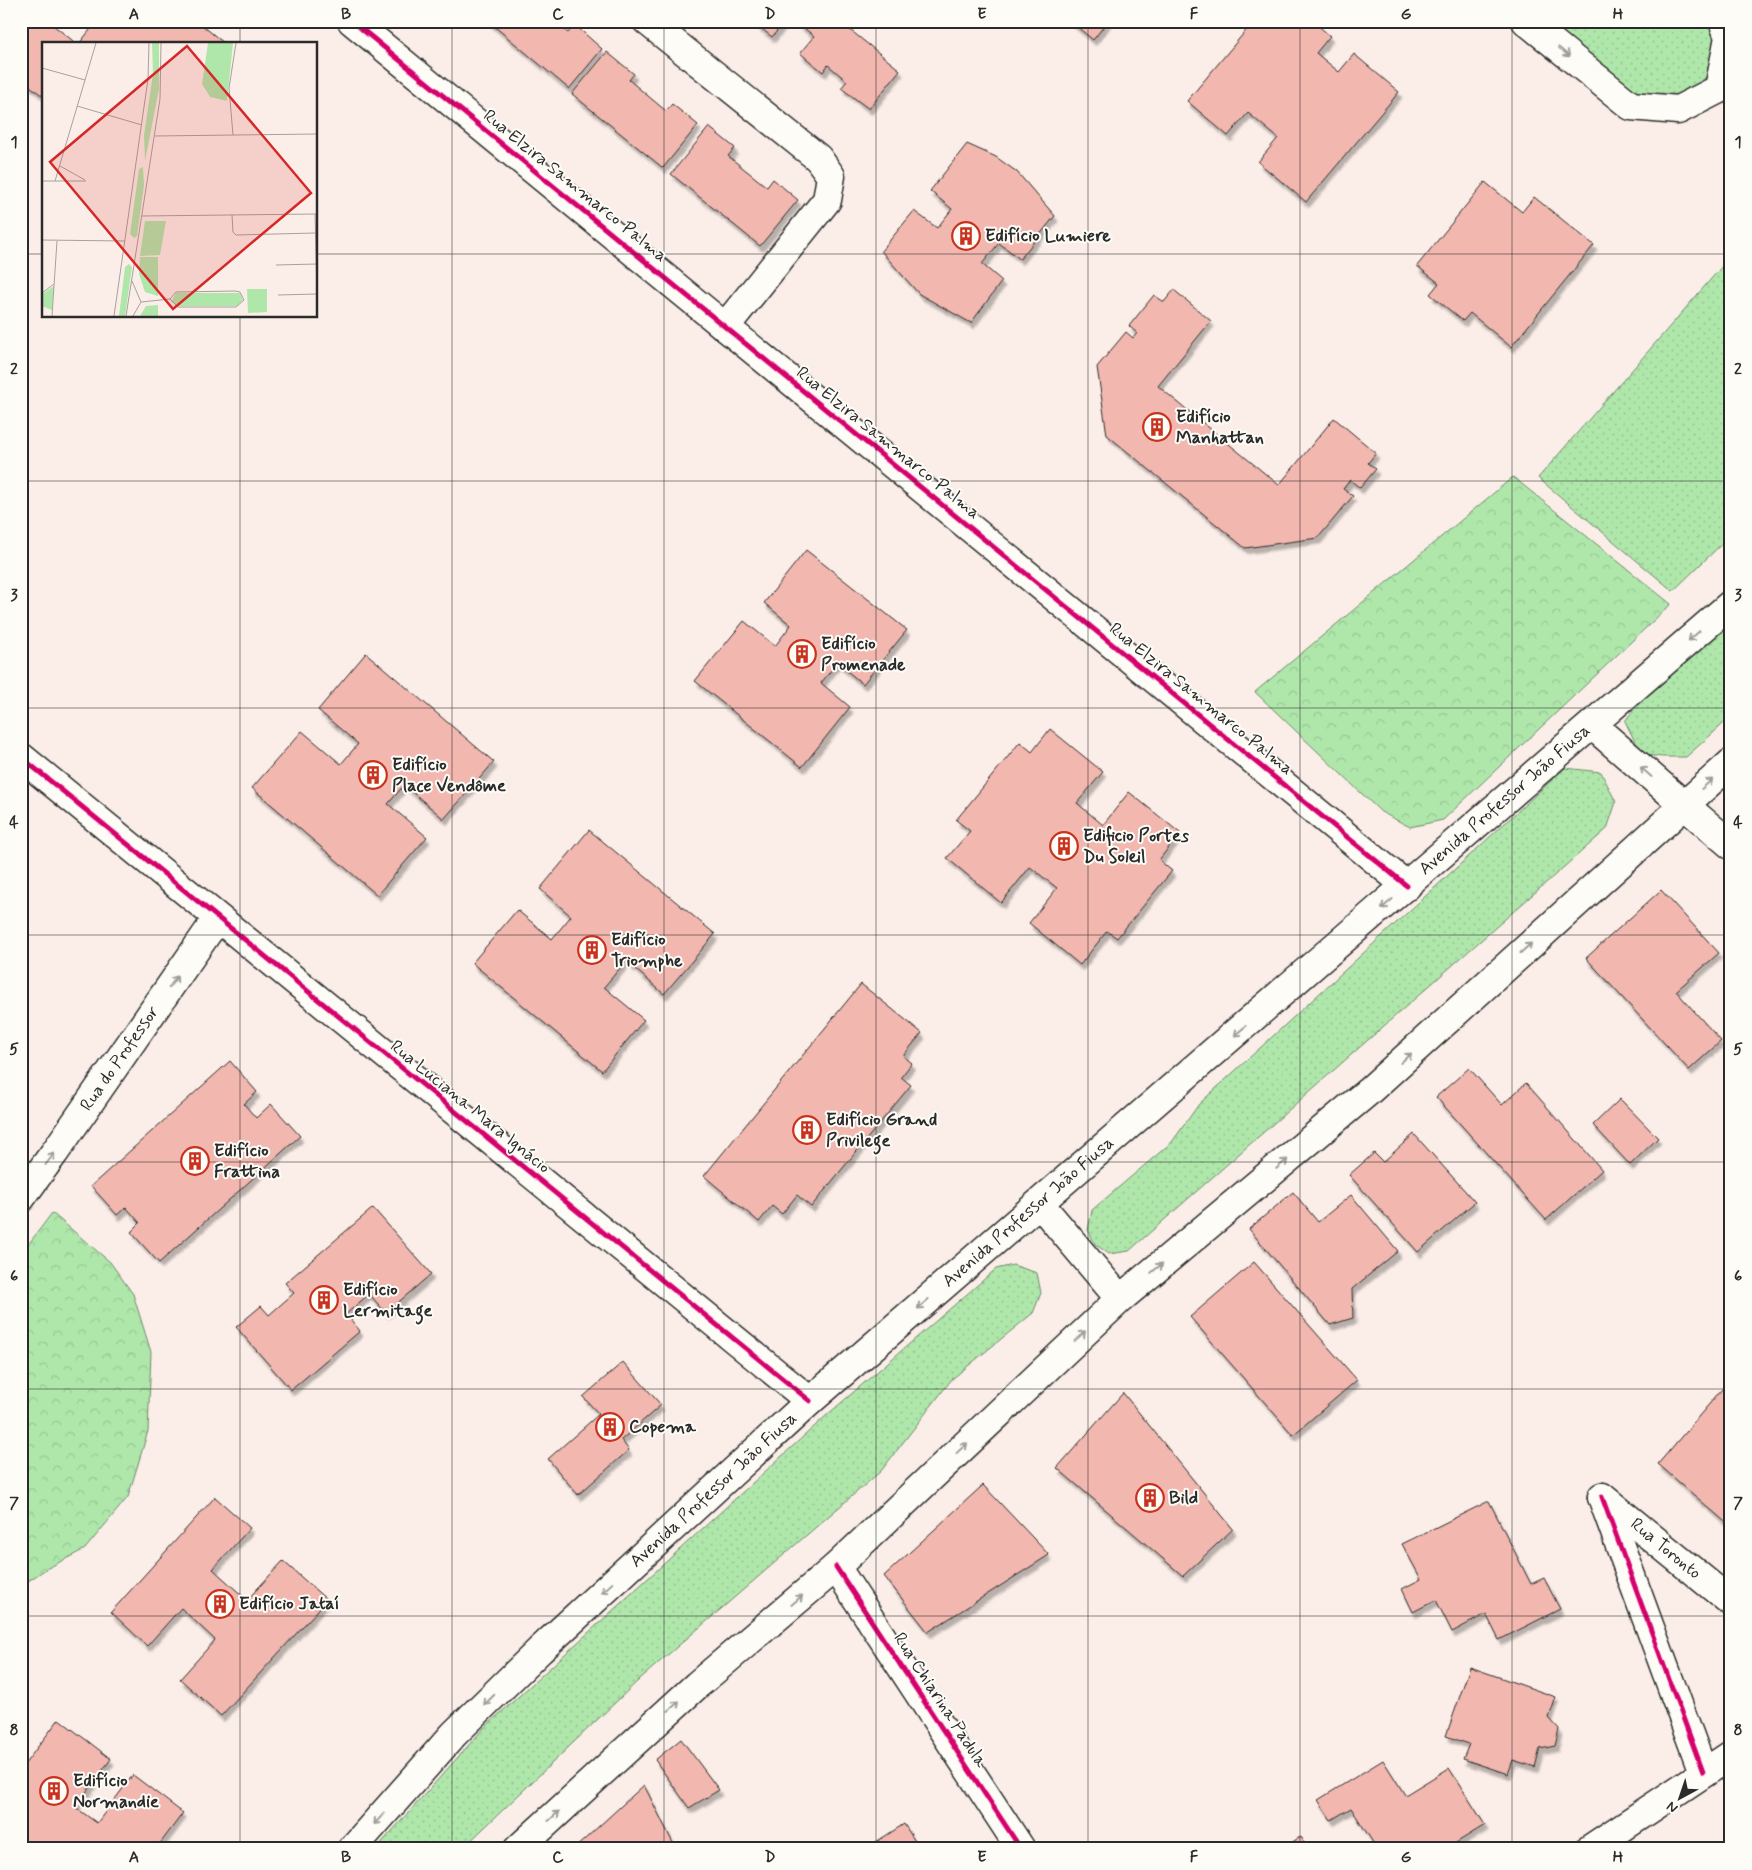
<svg xmlns="http://www.w3.org/2000/svg" width="1752" height="1870" viewBox="0 0 1752 1870" font-family="Mynerve,sans-serif">
<style>
.grass{fill:url(#grass-dots);stroke:#6d896b}
.park{fill:url(#park-crowns);stroke:#6d896b}
.building{fill:#f2b7ae;stroke:#2b2b2b;filter:url(#shadow)}
.lines{fill:none;stroke-linecap:round;stroke-linejoin:round}
.minor-casing{stroke:#2b2b2b;stroke-width:31}
.secondary-casing{stroke:#2b2b2b;stroke-width:31}
.minor{stroke:#fdfcf7;stroke-width:28}
.secondary{stroke:#fdfcf7;stroke-width:28}
.cycleway-casing{stroke:#fdfcf7;stroke-width:8}
.cycleway{stroke:#d6006c;stroke-width:5}
.oneway{stroke:#9e9e9b}
.grid{fill:none;stroke:#2b2b2b;stroke-width:1;stroke-opacity:0.55}
.labels{text-anchor:middle;dominant-baseline:central;stroke-width:4;stroke-linejoin:round;paint-order:stroke}
.street-label{font-size:18px;fill:#2b2b2b;stroke:#fdfcf7}
.poi-label{font-size:18px;font-weight:bold;fill:#2b2b2b;stroke:#fdfcf7;text-anchor:start}
.inset-road{fill:none;stroke:#a8a09c;stroke-width:1}
.view{fill:#d62828;fill-opacity:0.15;stroke:#d62828;stroke-width:2.5}
.inset-edge{fill:none;stroke:#2b2b2b;stroke-width:2.5}
.neatline{fill:none;stroke:#2b2b2b;stroke-width:2}
.grid-label{font-size:16px;text-anchor:middle;font-weight:bold;fill:#2b2b2b}
</style>
<defs>
<pattern id="grass-dots" width="8" height="8" patternUnits="userSpaceOnUse" patternTransform="scale(1.25)"><rect width="8" height="8" fill="#afe7ab"/><path d="M2 2h.1M6 6h.1" fill="none" stroke="#97c693" stroke-width="1.8" stroke-linecap="round"/></pattern>
<pattern id="park-crowns" width="20" height="18" patternUnits="userSpaceOnUse" patternTransform="scale(1.25)"><rect width="20" height="18" fill="#afe7ab"/><path d="M2 6a3 3 0 1 1 6 0M12 15a3 3 0 1 1 6 0" fill="none" stroke="#97c693"/></pattern>
<filter id="shadow"><feDropShadow dx="3" dy="5.5" stdDeviation="1" flood-color="#0004"/></filter>
</defs>
<rect width="100%" height="100%" fill="#fbeee8"/>
<filter id="ink" filterUnits="userSpaceOnUse"><feTurbulence type="fractalNoise" baseFrequency=".02" numOctaves="2"/><feDisplacementMap in="SourceGraphic" scale="10" xChannelSelector="R" yChannelSelector="G"/><feConvolveMatrix kernelMatrix="1 2 1 2 8 2 1 2 1" color-interpolation-filters="sRGB"/></filter>
<g filter="url(#ink)">
<path class="grass" d="M1538,21H1715L1720,63L1677,105L1634,99Z
M1731,256V535L1673,591L1538,478Z
M1731,618V717L1686,757C1644,757 1643,760 1625,721L1649,690Z
M1565,768L1601,772L1616,802L1607,829L1129,1251L1109,1254L1095,1244L1088,1230L1092,1210L1172,1142L1199,1104Z
M1013,1265L1037,1273L1041,1293L1033,1313L952,1379L881,1471L641,1678L462,1849H376L484,1728L827,1415L996,1269Z"/>
<path class="park" d="M1513,477L1671,604L1443,820L1410,827L1381,812L1255,692Z
M52,1213L110,1262L133,1294L151,1352L148,1431L128,1497L85,1549L46,1569L21,1586V1254Z"/>
<path class="building" d="M26,21H48L77,44H44V97L21,79V28Z
M97,21H197L225,44H79Z
M488,21H554L568,33L575,25L602,49L569,89Z
M752,21H785L772,37Z
M795,21H839L900,70L869,109L841,88L847,81L828,65L823,72L800,53L814,36Z
M1070,21H1108L1093,40Z
M1254,21H1313L1330,36L1316,53L1339,72L1354,54L1399,92L1306,202L1258,162L1278,138L1248,113L1228,136L1187,101Z
M607,52L634,74L629,80L666,111L672,104L698,125L663,168L572,94Z
M709,127L735,148L728,156L767,187L773,179L798,200L760,246L671,174Z
M967,144L996,157L1017,172L1055,216L1020,259L999,243L982,264L1002,281L971,323L919,294L881,251L914,211L937,228L952,209L930,191Z
M1485,182L1522,212L1534,197L1594,245L1511,347L1470,313L1463,321L1430,294L1439,283L1417,266Z
M1174,290L1211,321L1158,386L1279,485L1334,418L1376,453L1368,463L1376,469L1360,488L1350,480L1343,489L1353,496L1318,538L1245,548L1107,435L1097,367L1126,332L1133,338L1137,333L1129,326L1154,295L1164,302Z
M806,550L907,630L863,684L837,663L821,683L850,707L802,767L695,681L744,621L775,646L791,625L764,603Z
M366,653L494,762L444,819L404,785L388,804L427,837L377,895L252,788L302,731L341,764L358,744L318,710Z
M1050,729L1103,772L1077,803L1103,825L1129,792L1180,833L1159,860L1172,871L1117,938L1107,931L1080,965L1029,923L1057,888L1030,867L1001,903L947,858L970,831L956,820L1020,742L1032,752Z
M589,830L715,934L664,994L626,961L604,987L644,1020L602,1071L472,963L517,910L552,939L571,916L540,889Z
M1661,890L1719,953L1676,991L1721,1041L1689,1070L1586,958Z
M861,984L922,1033L903,1056L912,1063L901,1077L911,1085L811,1207L797,1195L782,1214L772,1206L759,1222L704,1176Z
M230,1061L257,1092L244,1104L256,1118L271,1104L300,1136L159,1263L131,1232L140,1223L126,1207L117,1215L91,1186Z
M1469,1068L1502,1105L1526,1083L1602,1170L1546,1220L1436,1097Z
M1620,1099L1658,1138L1630,1165L1593,1125Z
M1414,1134L1475,1202L1418,1252L1349,1175L1374,1153L1383,1162Z
M1293,1192L1318,1222L1351,1195L1398,1251L1352,1289L1353,1318L1330,1325L1249,1229Z
M373,1208L431,1274L386,1313L369,1294L346,1314L360,1331L291,1390L236,1327L261,1306L269,1315L294,1293L285,1283Z
M1254,1262L1357,1380L1293,1435L1190,1317Z
M623,1362L661,1405L621,1440L629,1450L578,1495L548,1459L599,1414L583,1397Z
M1728,1382L1731,1384V1527L1658,1464Z
M1123,1393L1233,1529L1183,1576L1057,1468Z
M983,1485L1049,1555L928,1632L884,1576Z
M215,1497L250,1528L213,1569L247,1600L283,1561L327,1600L221,1716L180,1679L215,1640L181,1608L147,1646L111,1612Z
M1489,1501L1531,1584L1544,1578L1560,1609L1499,1640L1486,1614L1452,1632L1436,1600L1413,1612L1402,1589L1421,1579L1402,1544Z
M1470,1667L1556,1697L1549,1718L1559,1729L1555,1746L1540,1749L1535,1767L1513,1760L1508,1774L1463,1759L1469,1744L1446,1736Z
M59,1719L111,1759L75,1807L97,1823L133,1775L183,1813L156,1849H51L46,1845L43,1849H21V1769Z
M681,1739L719,1790L689,1808L655,1760Z
M1383,1760L1405,1795L1449,1768L1485,1825L1446,1849H1377L1351,1808L1331,1820L1318,1800Z
M644,1785L676,1849H574Z
M904,1824L920,1849H865Z
M1300,1837L1308,1849H1282Z"/>
<g class="lines">
<defs>
<g id="minor">
<path d="M352,21L1407,886"/>
<path d="M647,21L818,158L831,176L827,200L725,327"/>
<path d="M1526,21L1631,106L1678,110L1719,89"/>
<path d="M1719,89L1729,37L1723,21"/>
<path d="M21,757L810,1401"/>
<path d="M1683,804L1731,845"/>
<path id="s1" d="M21,1198L55,1152L217,919"/>
<path d="M1602,1497L1703,1772"/>
<path id="s2" d="M1602,1497L1731,1602"/>
<path d="M836,1567L1021,1849"/>
<path d="M1590,1849L1731,1755"/>
</g>
<g id="secondary">
<path d="M1592,725L1683,804"/>
<path d="M1040,1204L1120,1299"/>
<path id="s3" d="M352,1849L454,1734L540,1650L810,1401L1731,604"/>
<path d="M518,1849L697,1685L836,1567L1120,1299L1369,1091L1731,763"/>
</g>
</defs>
<use href="#minor" class="minor-casing"/>
<use href="#secondary" class="secondary-casing"/>
<use href="#minor" class="minor"/>
<use href="#secondary" class="secondary"/>
<defs>
<path id="cycleway" d="M352,21L1407,886
M21,757L810,1401
M1602,1497L1703,1772
M836,1567L1021,1849"/>
</defs>
<use href="#cycleway" class="cycleway-casing"/>
<use href="#cycleway" class="cycleway"/>
</g>
<defs><path id="oneway-shaft" d="M-6 0H5M1.5-3L5.5 0L1.5 3" fill="none" stroke-width="1.6" stroke-linecap="round" stroke-linejoin="round" transform="scale(1.25)"/></defs>
<g class="oneway">
<use href="#oneway-shaft" transform="translate(1564 52) rotate(39)"/>
<use href="#oneway-shaft" transform="translate(1694 636) rotate(139)"/>
<use href="#oneway-shaft" transform="translate(1646 772) rotate(-139)"/>
<use href="#oneway-shaft" transform="translate(1707 784) rotate(-41)"/>
<use href="#oneway-shaft" transform="translate(1387 904) rotate(139)"/>
<use href="#oneway-shaft" transform="translate(1526 948) rotate(-42)"/>
<use href="#oneway-shaft" transform="translate(173 982) rotate(-55)"/>
<use href="#oneway-shaft" transform="translate(1240 1031) rotate(139)"/>
<use href="#oneway-shaft" transform="translate(1406 1058) rotate(-42)"/>
<use href="#oneway-shaft" transform="translate(50 1159) rotate(-53)"/>
<use href="#oneway-shaft" transform="translate(1282 1164) rotate(-40)"/>
<use href="#oneway-shaft" transform="translate(1157 1268) rotate(-40)"/>
<use href="#oneway-shaft" transform="translate(923 1304) rotate(139)"/>
<use href="#oneway-shaft" transform="translate(1080 1336) rotate(-43)"/>
<use href="#oneway-shaft" transform="translate(962 1448) rotate(-43)"/>
<use href="#oneway-shaft" transform="translate(607 1588) rotate(137)"/>
<use href="#oneway-shaft" transform="translate(797 1600) rotate(-41)"/>
<use href="#oneway-shaft" transform="translate(489 1700) rotate(135)"/>
<use href="#oneway-shaft" transform="translate(674 1706) rotate(-42)"/>
<use href="#oneway-shaft" transform="translate(554 1816) rotate(-42)"/>
<use href="#oneway-shaft" transform="translate(379 1819) rotate(132)"/>
</g>
</g>
<path class="grid" d="M240,21V44M452,21V1849M664,21V1849M876,21V1849M1088,21V1849M1300,21V1849M1512,21V1849M21,254H44M316,254H1731M240,316V1849M21,481H1731M21,708H1731M21,935H1731M21,1162H1731M21,1389H1731M21,1616H1731"/>
<defs>
<symbol id="building-ring" viewBox="-11 -11 22 22"><circle r="9.5" fill="#fdfcf7" stroke="#c8321e" stroke-width="1.5"/><path d="M-4-6H4V6H1V3H-1V6H-4ZM-2.5-4.3h1.7v1.8h-1.7ZM.8-4.3h1.7v1.8H.8ZM-2.5-1h1.7V.8h-1.7ZM.8-1h1.7V.8H.8Z" fill="#c8321e"/></symbol>
</defs>
<g fill-rule="evenodd">
<use href="#building-ring" x="950" y="220" width="32" height="32"/>
<use href="#building-ring" x="1141" y="411" width="32" height="32"/>
<use href="#building-ring" x="786" y="638" width="32" height="32"/>
<use href="#building-ring" x="357" y="759" width="32" height="32"/>
<use href="#building-ring" x="1048" y="830" width="32" height="32"/>
<use href="#building-ring" x="576" y="934" width="32" height="32"/>
<use href="#building-ring" x="791" y="1114" width="32" height="32"/>
<use href="#building-ring" x="179" y="1145" width="32" height="32"/>
<use href="#building-ring" x="308" y="1284" width="32" height="32"/>
<use href="#building-ring" x="594" y="1411" width="32" height="32"/>
<use href="#building-ring" x="1134" y="1482" width="32" height="32"/>
<use href="#building-ring" x="204" y="1588" width="32" height="32"/>
<use href="#building-ring" x="38" y="1775" width="32" height="32"/>
</g>
<g class="labels">
<g class="street-label">
<text transform="translate(575 186) rotate(39)">Rua Elzira Sammarco Palma</text>
<text transform="translate(888 443) rotate(39)">Rua Elzira Sammarco Palma</text>
<text transform="translate(1201 699) rotate(39)">Rua Elzira Sammarco Palma</text>
<text stroke="none"><textPath href="#s3" startOffset="1560">Avenida Professor João Fiusa</textPath></text>
<text stroke="none"><textPath href="#s1" startOffset="171">Rua do Professor</textPath></text>
<text transform="translate(470 1107) rotate(39)">Rua Luciana Mara Ignácio</text>
<text stroke="none"><textPath href="#s3" startOffset="930">Avenida Professor João Fiusa</textPath></text>
<text stroke="none"><textPath href="#s3" startOffset="510">Avenida Professor João Fiusa</textPath></text>
<text stroke="none"><textPath href="#s2" startOffset="82">Rua Toronto</textPath></text>
<text transform="translate(940 1700) rotate(57)">Rua Chiarina Padula</text>
</g>
<g class="poi-label">
<text x="985" y="236">Edifício Lumiere</text>
<text x="1176" y="417">Edifício<tspan x="1176" dy="21">Manhattan</tspan></text>
<text x="821" y="644">Edifício<tspan x="821" dy="21">Promenade</tspan></text>
<text x="392" y="765">Edifício<tspan x="392" dy="21">Place Vendôme</tspan></text>
<text x="1083" y="836">Edificio Portes<tspan x="1083" dy="21">Du Soleil</tspan></text>
<text x="611" y="940">Edifício<tspan x="611" dy="21">Triomphe</tspan></text>
<text x="826" y="1120">Edifício Grand<tspan x="826" dy="21">Privilege</tspan></text>
<text x="214" y="1151">Edifício<tspan x="214" dy="21">Frattina</tspan></text>
<text x="343" y="1290">Edifício<tspan x="343" dy="21">Lermitage</tspan></text>
<text x="629" y="1427">Copema</text>
<text x="1169" y="1498">Bild</text>
<text x="239" y="1604">Edifício Jataí</text>
<text x="73" y="1781">Edifício<tspan x="73" dy="21">Normandie</tspan></text>
</g>
</g>
<g transform="translate(42 42)">
<rect width="275" height="275" fill="#fbeee8"/>
<path d="M110,1H117V47L103,119L102,93L111,32ZM101,125L102,143L95,194L92,196L88,192L97,127ZM98,215H116V254L103,250L97,232ZM87,222L90,225L83,274H77L83,225ZM134,251H198L201,258L195,264H137L129,260ZM116,263V274H98L104,264Z" fill="#afe7ab"/>
<path d="M166,1H191L185,59L168,55L160,42ZM103,179H124L118,213L98,214ZM12,244L10,268L0,264V252ZM205,247H225V270L206,271Z" fill="#afe7ab"/>
<path class="inset-road" d="M0,26L43,38M35,64L100,83M191,93L187,46L194,1M113,94L275,92M18,124L43,138M0,139H44M13,139L54,1M273,172L275,250M190,173L191,190L194,193L273,191M100,174L275,172M0,198L83,199M234,223L275,222M90,239L99,260L91,274M193,249L198,250L202,258L194,265H136L128,257L134,250ZM0,251L12,242M236,253L275,252M99,260L128,257M10,274L15,199M72,274L106,37L107,1M84,274L118,57L119,1"/>
<path class="view" d="M145,4L269,151L131,267L8,120Z"/>
<rect width="275" height="275" class="inset-edge"/>
</g>
<rect width="1752" height="1870" fill="none" stroke="#fdfcf7" stroke-width="55"/>
<g transform="translate(1680 1798) rotate(220)" stroke="#fdfcf7" stroke-width="4" paint-order="stroke">
<path d="M0-4L9 19L0 12L-9 19Z" fill="#2b2b2b"/>
<text y="-8" font-size="14" font-weight="bold" text-anchor="middle" fill="#2b2b2b">N</text>
</g>
<rect x="28" y="28" width="1696" height="1814" class="neatline"/>
<g class="grid-label">
<text x="134" y="19">A</text>
<text x="346" y="19">B</text>
<text x="558" y="19">C</text>
<text x="770" y="19">D</text>
<text x="982" y="19">E</text>
<text x="1194" y="19">F</text>
<text x="1406" y="19">G</text>
<text x="1618" y="19">H</text>
<text x="14" y="147">1</text>
<text x="1738" y="147">1</text>
<text x="14" y="374">2</text>
<text x="1738" y="374">2</text>
<text x="14" y="600">3</text>
<text x="1738" y="600">3</text>
<text x="14" y="827">4</text>
<text x="1738" y="827">4</text>
<text x="14" y="1054">5</text>
<text x="1738" y="1054">5</text>
<text x="14" y="1281">6</text>
<text x="1738" y="1281">6</text>
<text x="14" y="1508">7</text>
<text x="1738" y="1508">7</text>
<text x="14" y="1735">8</text>
<text x="1738" y="1735">8</text>
<text x="134" y="1862">A</text>
<text x="346" y="1862">B</text>
<text x="558" y="1862">C</text>
<text x="770" y="1862">D</text>
<text x="982" y="1862">E</text>
<text x="1194" y="1862">F</text>
<text x="1406" y="1862">G</text>
<text x="1618" y="1862">H</text>
</g>
</svg>
